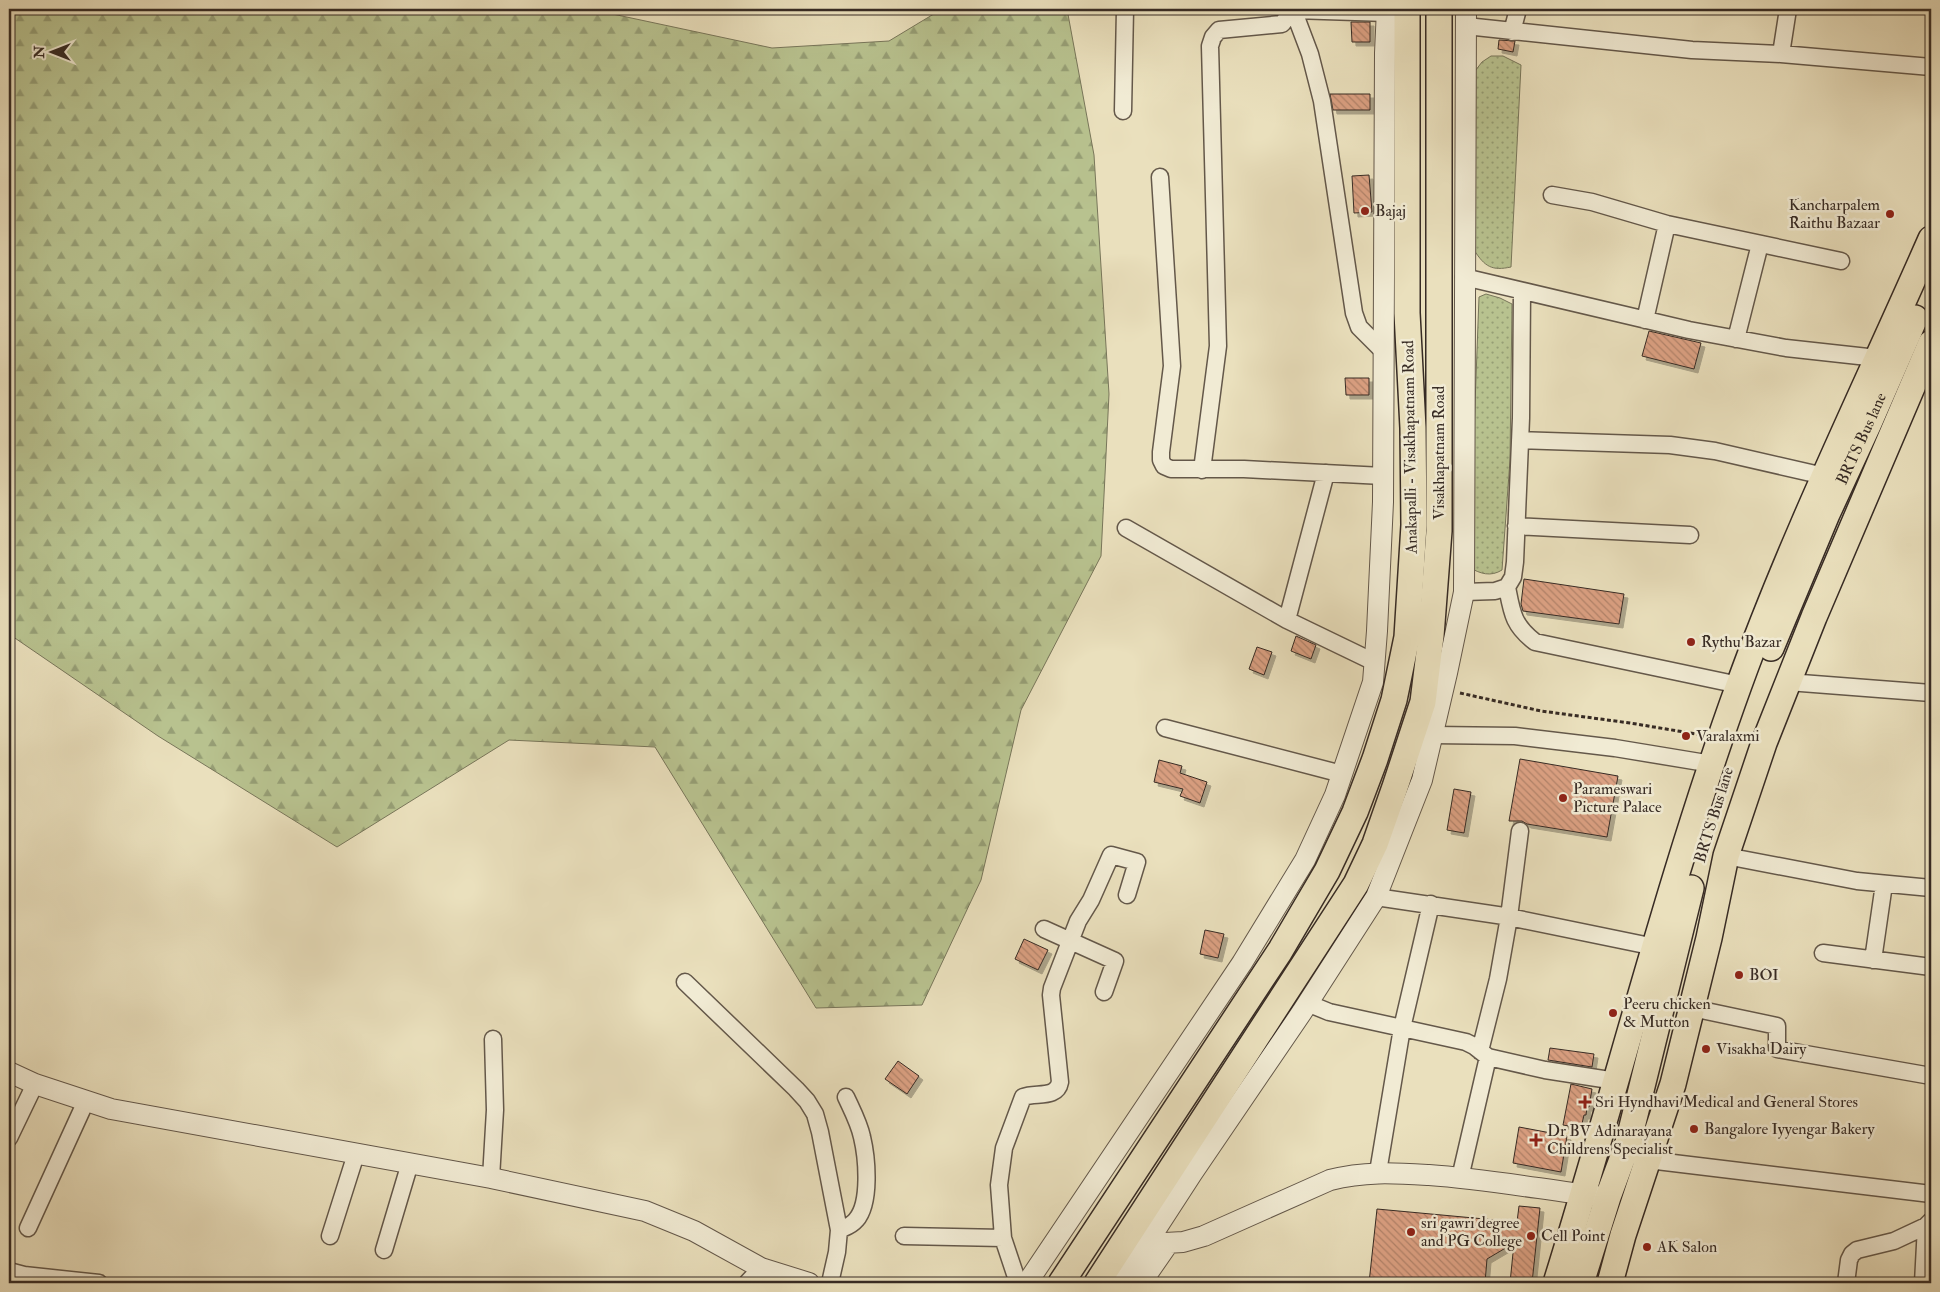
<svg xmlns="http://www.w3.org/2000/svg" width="1940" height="1292" viewBox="0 0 1940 1292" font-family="'IM FELL Double Pica',serif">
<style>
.grass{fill:url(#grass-dots);stroke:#78765a}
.forest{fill:url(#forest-firs);stroke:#78765a}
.building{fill:url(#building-back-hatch);stroke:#372b24;filter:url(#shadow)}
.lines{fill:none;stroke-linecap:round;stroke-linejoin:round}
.minor-casing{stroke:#64584a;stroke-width:19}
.tertiary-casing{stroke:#64584a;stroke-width:22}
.primary-casing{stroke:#372b24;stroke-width:28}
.path{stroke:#372b24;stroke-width:3;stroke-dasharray:4 2.5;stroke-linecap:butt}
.minor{stroke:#f1ebd4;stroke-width:16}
.tertiary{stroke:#f1ebd4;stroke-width:20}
.primary{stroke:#eae0bd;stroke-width:25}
.poi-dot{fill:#8f2418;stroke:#f1ebd4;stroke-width:2}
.labels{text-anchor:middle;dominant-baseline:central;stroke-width:5;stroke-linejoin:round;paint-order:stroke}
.poi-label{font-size:16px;fill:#372b24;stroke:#f1ebd4;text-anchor:start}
.street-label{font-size:16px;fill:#372b24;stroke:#f1ebd4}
</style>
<defs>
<pattern id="grass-dots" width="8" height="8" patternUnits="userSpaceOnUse" patternTransform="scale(1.25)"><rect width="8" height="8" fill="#b8c28f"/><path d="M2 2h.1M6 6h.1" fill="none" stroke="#969e75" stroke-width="1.8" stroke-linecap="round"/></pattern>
<pattern id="forest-firs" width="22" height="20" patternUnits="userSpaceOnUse" patternTransform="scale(1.25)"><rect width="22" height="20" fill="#b8c28f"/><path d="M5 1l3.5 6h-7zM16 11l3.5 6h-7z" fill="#969e75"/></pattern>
<pattern id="building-back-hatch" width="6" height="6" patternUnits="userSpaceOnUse" patternTransform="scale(1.25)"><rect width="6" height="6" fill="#dba082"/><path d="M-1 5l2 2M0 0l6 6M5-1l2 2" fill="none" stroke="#b2836a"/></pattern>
<filter id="shadow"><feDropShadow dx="4" dy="4" stdDeviation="0" flood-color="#0004"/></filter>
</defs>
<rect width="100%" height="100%" fill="#eae0bd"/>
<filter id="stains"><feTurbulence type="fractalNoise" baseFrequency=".004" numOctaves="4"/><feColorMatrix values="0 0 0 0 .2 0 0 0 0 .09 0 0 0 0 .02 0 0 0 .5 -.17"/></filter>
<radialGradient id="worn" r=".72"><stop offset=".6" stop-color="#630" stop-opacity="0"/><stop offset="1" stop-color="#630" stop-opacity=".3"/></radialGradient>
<path class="grass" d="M1491,56H1503L1521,65L1511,267C1492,271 1485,267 1474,250L1475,71L1482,62Z
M1486,294L1500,298L1512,304L1510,460L1502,570C1491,577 1480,574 1469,567L1479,297Z"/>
<path class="forest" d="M9,9H589L772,48L889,41L942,9H1067L1094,155L1109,394L1101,556L1021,710L981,880L922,1005L816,1008L655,747L509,740L337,847L158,736L9,634Z"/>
<path class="building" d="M1351,22H1370V42H1352Z
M1499,40L1515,41L1513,52L1498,49Z
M1330,94H1370V110H1333Z
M1369,175L1372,212L1354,213L1352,176Z
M1649,331L1701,343L1694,369L1642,356Z
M1345,378H1369V395H1346Z
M1524,579L1624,594L1619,624L1523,611L1521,604Z
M1296,636L1316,645L1311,659L1291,651Z
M1257,647L1272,652L1264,675L1249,669Z
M1520,759L1618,776L1607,837L1527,824L1522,821H1509Z
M1159,760L1182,766L1180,773L1207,782L1200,803L1180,796L1183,789L1154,782Z
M1454,789L1471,792L1464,833L1447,830Z
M1205,930L1224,934L1218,958L1200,954Z
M1024,939L1048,950L1038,970L1015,959Z
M1550,1048L1594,1054L1592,1067L1548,1060Z
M898,1061L919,1076L907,1094L885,1079Z
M1571,1084L1592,1089L1589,1107H1587L1586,1115H1584L1581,1128L1563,1125Z
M1519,1127L1567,1136L1561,1172L1513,1163Z
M1519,1206L1540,1208L1532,1283H1510L1514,1243L1487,1259L1485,1283H1369L1377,1209L1517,1222Z"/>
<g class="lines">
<defs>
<path id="minor" d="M1293,9L1310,54L1322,101L1354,313L1359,327L1383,351
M1466,26L1692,50L1781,54L1931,67
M1512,32L1518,9
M1781,54L1788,9
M1123,111L1125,9
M1160,177L1172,366L1161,452V460L1164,466L1171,469H1244L1383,476
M1552,195L1592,202L1667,224L1841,261
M1464,277L1689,330L1786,348L1877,358
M1645,320L1667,224
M1736,339L1760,244
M1520,440L1670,445L1715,451L1824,476
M1202,470L1218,346L1210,46L1213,37L1219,30L1282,24L1293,10L1387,13
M1516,526L1690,535
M1126,528L1287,620L1374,662
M1507,587C1512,613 1513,625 1535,642L1739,685
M1464,592L1495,591L1507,587L1513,577L1515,562L1521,418L1522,292
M1287,620L1326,473
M1788,682L1931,693
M1165,728L1342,774
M1433,735L1515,736L1615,748L1712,764
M1726,856L1857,881L1931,888
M1376,897L1504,916L1655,947
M1044,929L1115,961L1104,992
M1823,953L1931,967
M1873,960L1884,884
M685,982L796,1089L807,1101L815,1114L820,1132L839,1230L837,1252L830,1283
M1307,1003L1329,1012L1466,1042L1474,1046L1488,1057L1545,1070L1616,1081
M1692,1008L1777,1026V1049L1931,1076
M1480,1051L1498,979L1509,917L1520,831
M9,1138L35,1084
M1640,1159L1931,1194
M1378,1172L1402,1028L1431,904
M491,1178L495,1110L493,1039
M1460,1178L1488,1057
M28,1228L86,1101
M839,1230C846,1227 851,1226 856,1220C871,1203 867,1158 862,1137C859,1123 852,1110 846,1097
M330,1236L356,1154
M904,1236L1003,1238
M384,1250L410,1163
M9,1271L24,1275L99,1283
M747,1283L761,1268
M1018,1283L1003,1238L999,1185L1004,1148L1023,1097C1036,1092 1057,1099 1060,1082L1051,995L1052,988L1078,921L1091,900L1111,855L1137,862L1127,895
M1846,1283L1849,1260L1852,1254L1857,1250L1894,1241L1926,1226
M1923,1283L1926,1226L1931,1221"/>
<path id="tertiary" d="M9,1072L35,1084L111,1109L491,1178L645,1211L694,1231L761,1268L809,1283
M1148,1244L1183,1242L1204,1236L1330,1180C1364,1171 1395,1173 1429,1175C1485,1179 1540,1189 1596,1196
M1027,1283L1242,963L1305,860L1335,795L1373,682L1377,631L1383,502L1385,53L1387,9
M1121,1283L1193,1172L1302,1012L1376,897L1422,780L1447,673L1464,592L1466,9
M1141,1283L1168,1244"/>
<g id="primary">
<path id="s1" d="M1771,648L1827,514L1869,423L1915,318"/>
<path d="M1061,1283L1280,951L1327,871L1355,812L1375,759L1394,700L1407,637L1414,525L1413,428L1407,313V9"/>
<path d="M1097,1283L1356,884L1375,844L1395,787L1423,702L1431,636L1439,531V9"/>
<path d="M1556,1283C1618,1084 1668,881 1739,685C1794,533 1866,387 1931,239"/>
<path d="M1581,1283L1608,1197L1628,1143L1691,888"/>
<path d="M1610,1283L1623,1235L1673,1084L1709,938L1726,856L1764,743L1814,617L1931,343"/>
</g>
</defs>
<use href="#minor" class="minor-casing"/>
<use href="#tertiary" class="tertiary-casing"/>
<use href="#primary" class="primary-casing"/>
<path class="path" d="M1928,221L1931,213
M1460,693L1541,711L1630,723L1702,735"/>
<use href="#minor" class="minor"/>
<use href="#tertiary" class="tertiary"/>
<use href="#primary" class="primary"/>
</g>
<g class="poi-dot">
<circle cx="1365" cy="211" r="5"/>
<circle cx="1890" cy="214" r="5"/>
<circle cx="1691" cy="642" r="5"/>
<circle cx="1686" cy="736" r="5"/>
<circle cx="1563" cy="798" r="5"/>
<circle cx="1739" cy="975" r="5"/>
<circle cx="1613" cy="1013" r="5"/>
<circle cx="1706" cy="1049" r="5"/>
<path d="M1582.5 1094.5h5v5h5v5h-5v5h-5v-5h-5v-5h5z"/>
<circle cx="1694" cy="1129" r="5"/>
<path d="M1533.5 1132.5h5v5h5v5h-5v5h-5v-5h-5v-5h5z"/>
<circle cx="1411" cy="1232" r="5"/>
<circle cx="1531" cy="1236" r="5"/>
<circle cx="1647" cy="1247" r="5"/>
</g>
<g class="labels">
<g class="poi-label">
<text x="1880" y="205" text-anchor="end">Kancharpalem<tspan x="1880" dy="18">Raithu Bazaar</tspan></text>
<text x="1375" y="211">Bajaj</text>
<text x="1701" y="642">Rythu Bazar</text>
<text x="1696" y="736">Varalaxmi</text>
<text x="1573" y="789">Parameswari<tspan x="1573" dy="18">Picture Palace</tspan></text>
<text x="1749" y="975">BOI</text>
<text x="1623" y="1004">Peeru chicken<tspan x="1623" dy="18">&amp; Mutton</tspan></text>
<text x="1716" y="1049">Visakha Dairy</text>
<text x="1595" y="1102">Sri Hyndhavi Medical and General Stores</text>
<text x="1704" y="1129">Bangalore Iyyengar Bakery</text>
<text x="1547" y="1131">Dr BV Adinarayana<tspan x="1547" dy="18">Childrens Specialist</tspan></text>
<text x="1421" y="1223">sri gawri degree<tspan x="1421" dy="18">and PG College</tspan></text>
<text x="1541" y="1236">Cell Point</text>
<text x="1657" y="1247">AK Salon</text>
</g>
<g class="street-label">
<text stroke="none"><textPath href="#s1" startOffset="228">BRTS Bus lane</textPath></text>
<text transform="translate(1410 447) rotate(-91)">Anakapalli - Visakhapatnam Road</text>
<text transform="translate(1439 453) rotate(-90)">Visakhapatnam Road</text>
<text transform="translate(1714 815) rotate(-73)">BRTS Bus lane</text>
</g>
</g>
<rect width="1940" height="1292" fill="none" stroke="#eae0bd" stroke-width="30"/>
<rect x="10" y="10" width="1920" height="1272" fill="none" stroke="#372b24" stroke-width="2.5"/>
<rect x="15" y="15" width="1910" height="1262" fill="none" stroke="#372b24"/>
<g transform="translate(52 52) rotate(270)" stroke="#f1ebd4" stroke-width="4" paint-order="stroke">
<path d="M0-4L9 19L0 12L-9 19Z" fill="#372b24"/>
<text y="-8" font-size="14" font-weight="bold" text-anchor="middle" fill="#372b24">N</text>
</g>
<rect width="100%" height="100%" filter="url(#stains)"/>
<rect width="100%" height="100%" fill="url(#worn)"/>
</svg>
